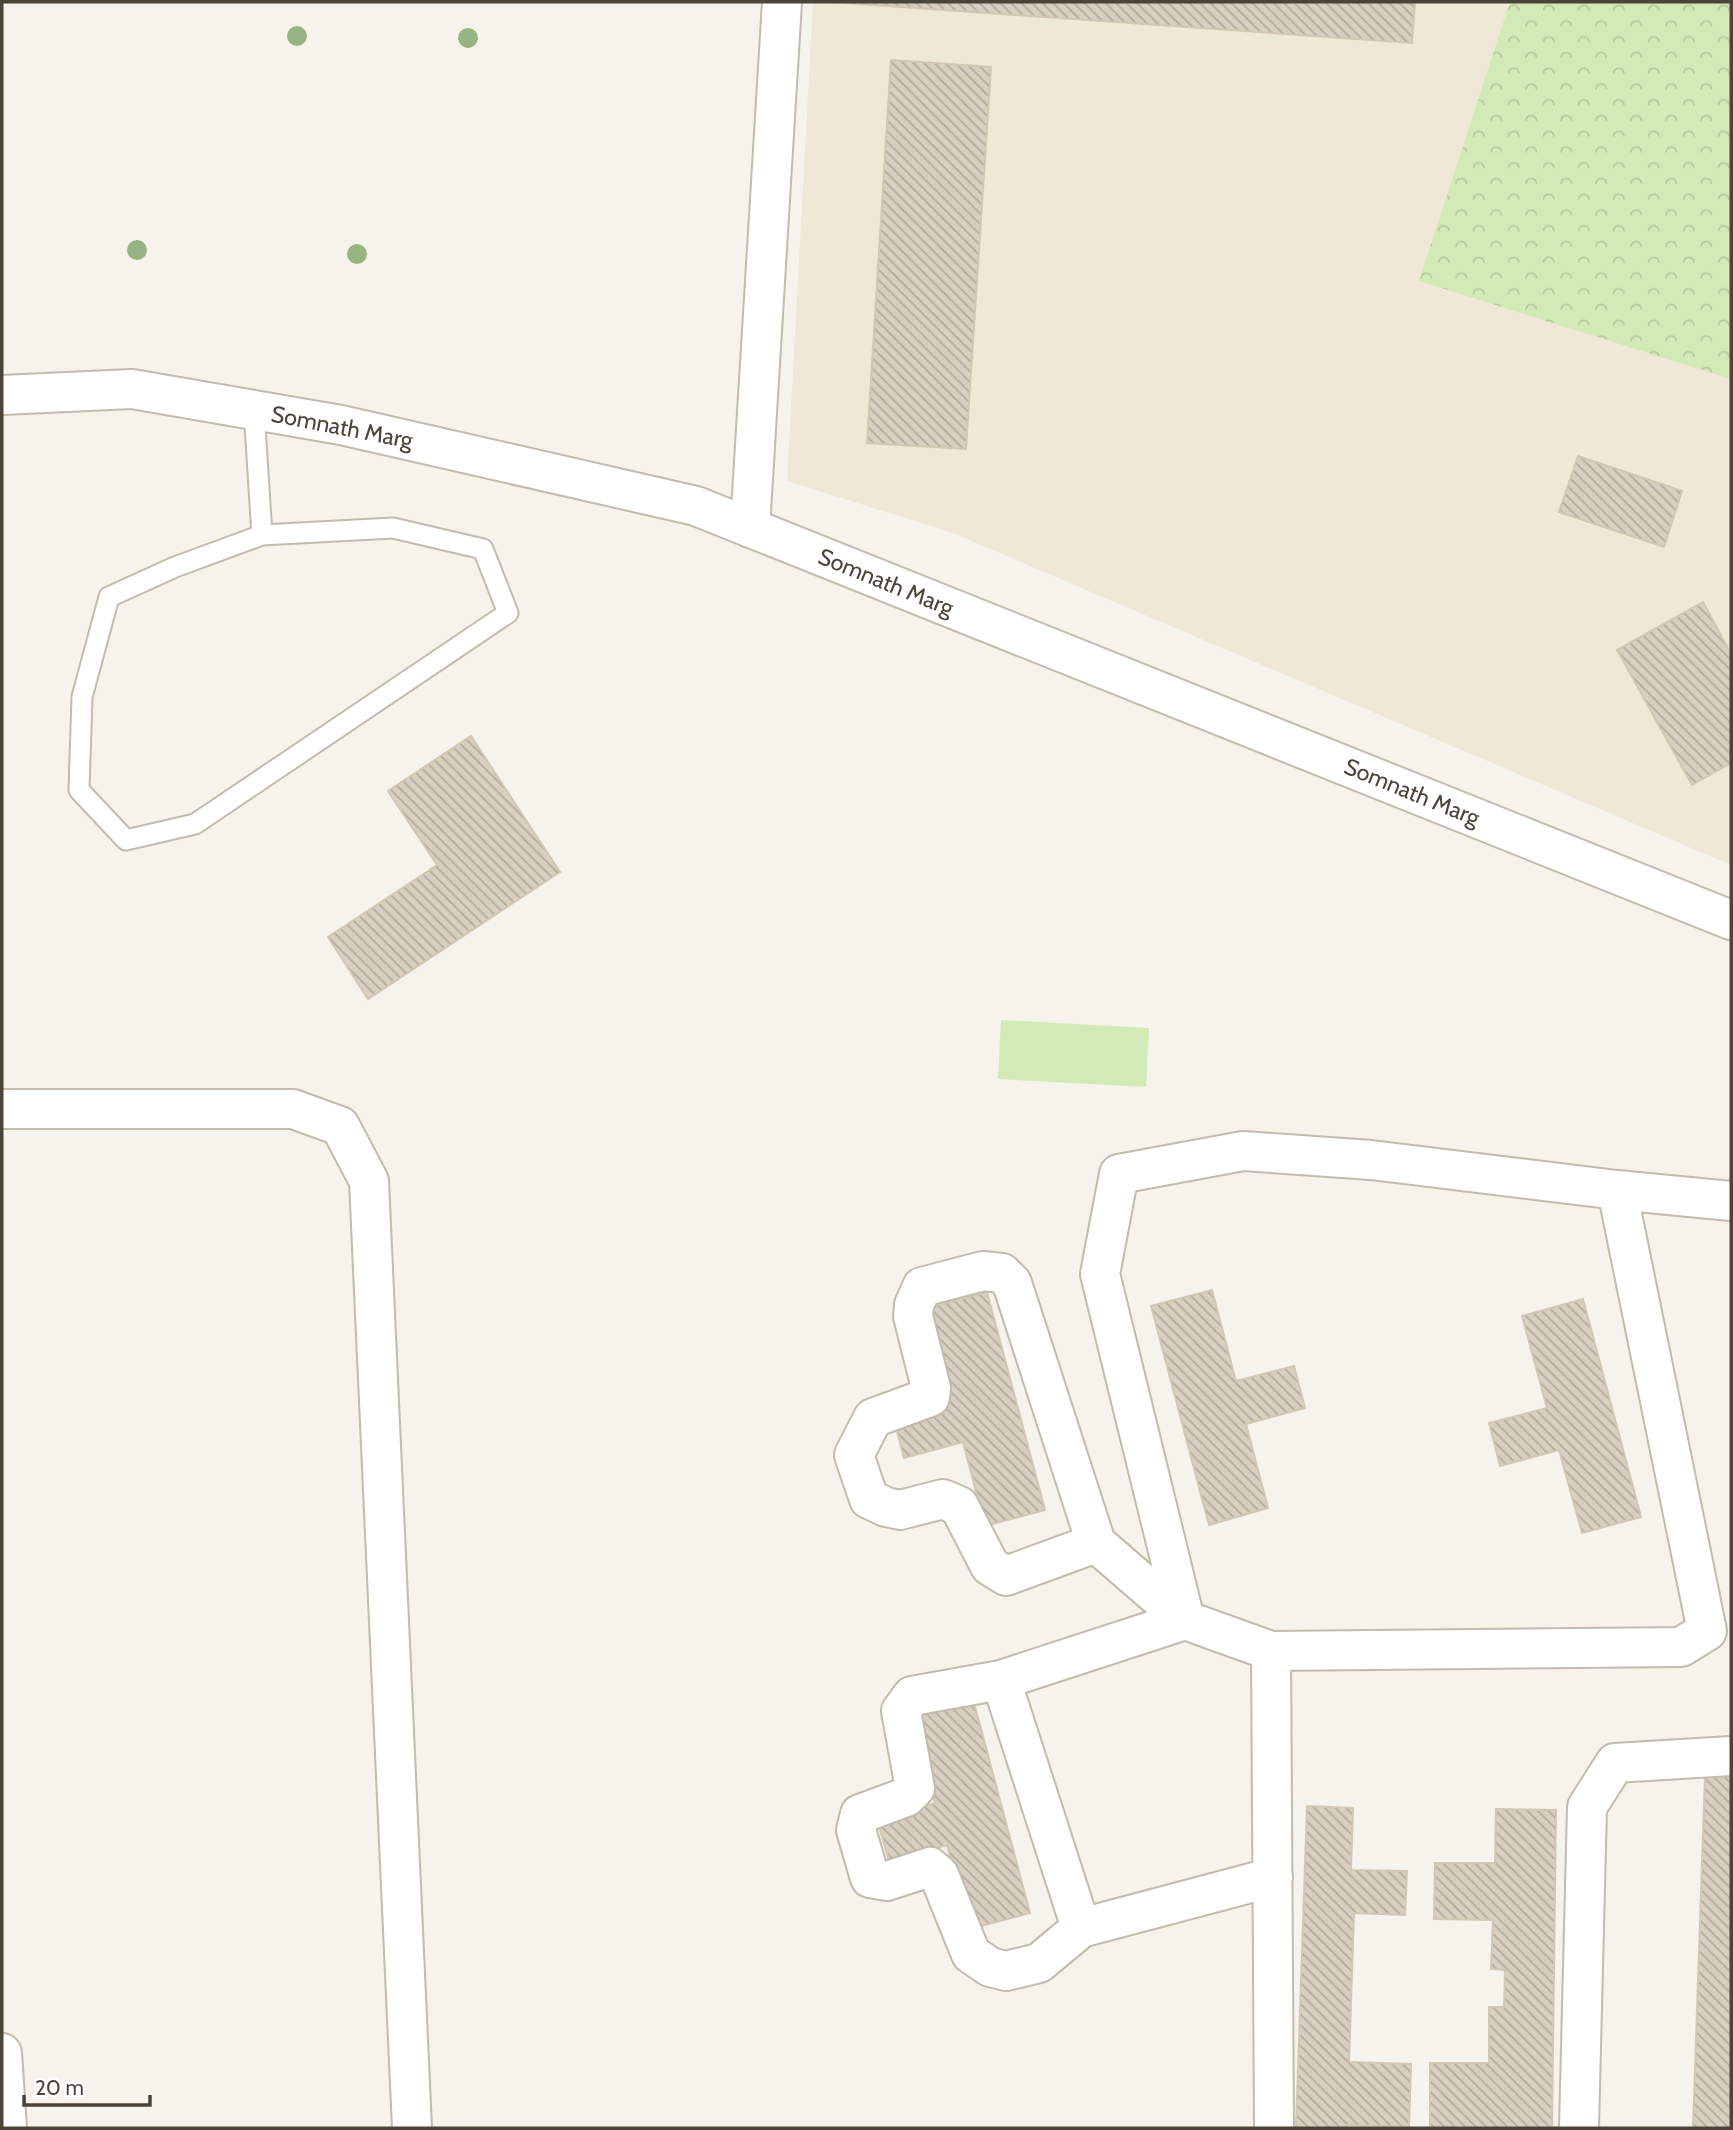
<svg xmlns="http://www.w3.org/2000/svg" width="1733" height="2130" viewBox="0 0 1733 2130" font-family="Cabin,sans-serif">
<style>
.education{fill:#efe8d6}
.park{fill:url(#park-crowns)}
.garden{fill:#d2eab5}
.building{fill:url(#building-back-hatch);stroke:#d3c7b4;stroke-width:2}
.lines{fill:none;stroke-linecap:round;stroke-linejoin:round}
.lane-casing{stroke:#c2bbae;stroke-width:23}
.street-casing{stroke:#c2bbae;stroke-width:42}
.lane{stroke:#fff;stroke-width:19}
.street{stroke:#fff;stroke-width:38}
.tree{fill:#97b381}
.labels{text-anchor:middle;dominant-baseline:central;stroke-width:7;stroke-linejoin:round;paint-order:stroke}
.street-label{font-size:23px;fill:#4b4439;stroke:#fff}
</style>
<defs>
<pattern id="park-crowns" width="20" height="18" patternUnits="userSpaceOnUse" patternTransform="scale(1.75)"><rect width="20" height="18" fill="#d2eab5"/><path d="M2 6a3 3 0 1 1 6 0M12 15a3 3 0 1 1 6 0" fill="none" stroke="#b6ca9c"/></pattern>
<pattern id="building-back-hatch" width="6" height="6" patternUnits="userSpaceOnUse" patternTransform="scale(1.75)"><rect width="6" height="6" fill="#d8cfc1"/><path d="M-1 5l2 2M0 0l6 6M5-1l2 2" fill="none" stroke="#b1aa9e"/></pattern>
</defs>
<rect width="100%" height="100%" fill="#f6f3ec"/>
<path class="education" d="M813,2H1731V865L953,533L787,481Z"/>
<path class="park" d="M1510,2H1731V379L1419,281Z"/>
<path class="garden" d="M1001,1020L1149,1028L1146,1087L998,1079Z"/>
<path class="building" d="M831,2H1415L1412,43Z
M891,60L991,67L966,449L867,443Z
M1578,456L1682,491L1664,547L1559,512Z
M1703,602L1731,654V763L1692,785L1617,650Z
M471,736L560,872L368,999L328,937L437,865L388,791Z
M1212,1290L1236,1381L1294,1366L1305,1408L1246,1424L1268,1508L1209,1525L1151,1306Z
M987,1292L1045,1510L985,1526L963,1442L904,1458L893,1416L950,1400L926,1308Z
M1583,1299L1641,1517L1582,1533L1559,1450L1500,1466L1489,1423L1547,1408L1522,1316Z
M972,1695L1030,1913L970,1929L947,1845L889,1861L877,1819L935,1803L911,1711Z
M1731,1763V2128H1693L1705,1775Z
M1307,1806L1353,1808L1351,1870L1407,1871L1405,1915L1354,1913L1349,2062L1411,2064L1409,2127L1347,2125V2128H1296Z
M1496,1809L1556,1810L1552,2128H1430V2063H1489V2007H1504L1505,1970L1491,1969L1493,1920L1434,1919L1435,1863H1495Z"/>
<g class="lines">
<defs>
<path id="lane" d="M254,410L262,535L393,528L483,549L508,613L195,824L126,840L79,790L82,697L109,597L175,567L262,535"/>
<path id="street" d="M2,395L132,389L341,425L696,506L1731,920
M750,528L782,2
M2,1109H293L340,1126L369,1181L412,2128
M1096,1543L1006,1576L990,1566L959,1506L943,1499L900,1510L886,1507L869,1499L854,1455L873,1418L930,1397L931,1388L913,1316L914,1305L922,1287L983,1271L1002,1273L1012,1283L1096,1543L1185,1620
M1271,1651L1681,1647L1707,1631L1617,1190
M1001,1680L912,1696L901,1711L915,1788L906,1797L860,1814L856,1830L870,1878L887,1881L930,1867L939,1875L971,1954L990,1967L1006,1971L1039,1963L1081,1928L1001,1680L1185,1620
M1081,1928L1273,1877
M2,2053L7,2128
M1274,2128L1271,1651L1185,1620L1100,1274L1119,1174L1243,1151L1371,1160L1617,1190L1731,1201
M1579,2128L1587,1807L1615,1763L1731,1756"/>
</defs>
<use href="#lane" class="lane-casing"/>
<use href="#street" class="street-casing"/>
<use href="#lane" class="lane"/>
<use href="#street" class="street"/>
</g>
<g class="tree">
<circle cx="297" cy="36" r="10"/>
<circle cx="468" cy="38" r="10"/>
<circle cx="137" cy="250" r="10"/>
<circle cx="357" cy="254" r="10"/>
</g>
<g class="labels">
<g class="street-label">
<text transform="translate(342 427) rotate(11)">Somnath Marg</text>
<text transform="translate(886 582) rotate(22)">Somnath Marg</text>
<text transform="translate(1412 792) rotate(22)">Somnath Marg</text>
</g>
</g>
<rect width="1733" height="2130" fill="none" stroke="#4b4439" stroke-width="7"/>
<path d="M24 2095v10h126v-10" fill="none" stroke="#4b4439" stroke-width="3.5"/>
<text x="35" y="2095" font-size="21" fill="#4b4439" stroke="#ffffff" stroke-width="5" paint-order="stroke">20 m</text>
</svg>
